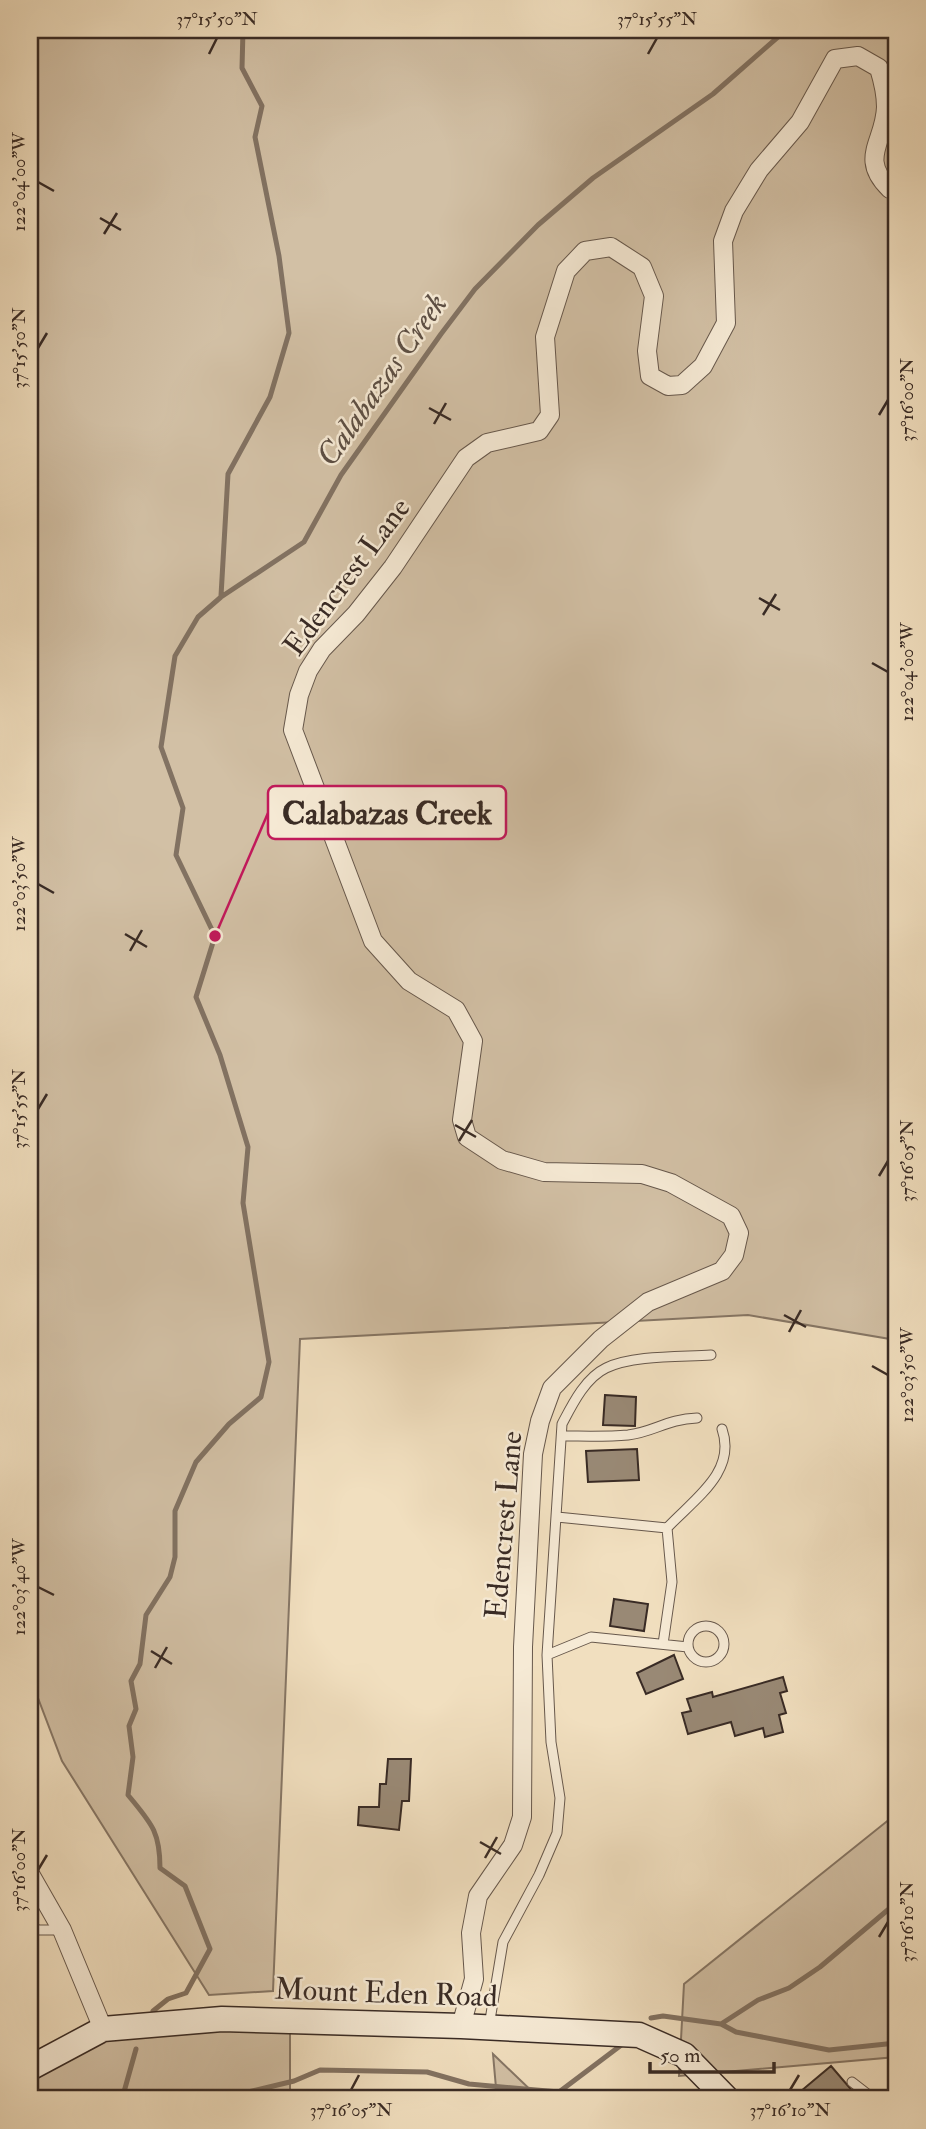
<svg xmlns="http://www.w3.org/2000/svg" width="926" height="2129" viewBox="0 0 926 2129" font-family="'IM FELL Double Pica',serif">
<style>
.green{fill:#d2c0a5;stroke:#867665;stroke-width:2}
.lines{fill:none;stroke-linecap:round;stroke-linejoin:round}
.stream{stroke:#827262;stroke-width:5}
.building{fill:#998975;stroke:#392b25;stroke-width:2}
.lane-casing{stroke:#67584c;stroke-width:11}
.street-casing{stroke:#67584c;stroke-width:20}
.secondary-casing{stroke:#392b25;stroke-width:27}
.lane{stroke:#f6ead5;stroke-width:9}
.street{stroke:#f6ead5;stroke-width:18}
.secondary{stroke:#f6ead5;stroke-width:24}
.ticks{fill:none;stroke:#392b25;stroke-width:2.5}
.labels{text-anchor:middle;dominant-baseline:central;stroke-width:5;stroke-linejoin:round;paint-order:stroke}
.street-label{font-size:30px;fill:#392b25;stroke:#f6ead5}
.water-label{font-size:32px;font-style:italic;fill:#5d4f44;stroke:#f6ead5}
.leader{fill:none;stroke:#c2185b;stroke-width:2.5}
.callout-dot{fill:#c2185b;stroke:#f6ead5;stroke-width:2.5}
.callout{fill:#f6ead5;stroke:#c2185b;stroke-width:2.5}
.callout-label{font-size:32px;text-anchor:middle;font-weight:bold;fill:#392b25}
.neatline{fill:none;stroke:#392b25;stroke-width:2.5}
.ticks-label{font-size:18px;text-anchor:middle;fill:#392b25}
</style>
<rect width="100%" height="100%" fill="#f1dfbf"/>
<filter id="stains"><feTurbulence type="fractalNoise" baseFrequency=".00286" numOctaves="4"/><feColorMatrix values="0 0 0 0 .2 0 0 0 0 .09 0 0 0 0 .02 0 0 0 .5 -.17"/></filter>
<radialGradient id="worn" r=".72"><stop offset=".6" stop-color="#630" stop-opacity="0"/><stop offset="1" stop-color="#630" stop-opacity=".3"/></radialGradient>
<path class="green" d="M30,30H896V1340L748,1315L300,1339L273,1991L209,1995L62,1761L30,1677Z
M896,1814V2057L679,2076L684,1984Z
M95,2025L290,2031V2099H30V2079Z
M493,2054L540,2099H497Z"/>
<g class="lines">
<path class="stream" d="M221,596L228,474L270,397L289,333L279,256L255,137L262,106L242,68L243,30
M153,2011L168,1999L186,1993L210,1949L185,1886L160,1868C160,1831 151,1823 128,1795L133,1757L129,1726L136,1709L131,1681L140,1664L146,1615L170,1577L175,1557V1511L196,1462L229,1424L261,1397L269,1362L243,1203L248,1147L220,1055L196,997L215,936L176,855L183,808L161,747L175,656L198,617L221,597L304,542L341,475L441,334L475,289L538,225L593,178L713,94L786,30
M651,2018L663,2016L721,2024L736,2032L829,2050L896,2043
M721,2024L758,2000L789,1988L820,1967L896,1903
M122,2099L136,2049
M134,2099L141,2096L209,2099
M219,2099L294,2081L320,2070L427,2072L469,2084L559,2092L624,2043"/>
</g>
<path class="building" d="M605,1395L636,1397L635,1426L603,1425Z
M637,1449L639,1480L588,1482L586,1451Z
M614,1599L648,1604L644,1631L610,1626Z
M674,1655L683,1679L646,1694L637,1673Z
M783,1677L787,1691L780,1693L786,1713L779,1715L783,1732L765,1737L763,1728L735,1736L731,1722L688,1734L682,1713L691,1711L687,1699L712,1692L713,1697Z
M388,1759H411L409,1801H402L399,1830L358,1825L359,1807H379L380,1784H386Z
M831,2066L855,2094L848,2099H808L801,2091Z"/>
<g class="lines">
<defs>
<path id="lane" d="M562,1436C583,1436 606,1437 628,1435C654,1432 667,1419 697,1418
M557,1517L667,1528
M688 1644a18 18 0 1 1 36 0a18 18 0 1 1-36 0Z
M663,1644L672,1582L667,1528C694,1499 737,1472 722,1429
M547,1655L562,1424C572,1405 585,1378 606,1368C633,1355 681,1357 711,1355
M30,1927L39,1930H62
M489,2026L503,1942L539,1875L557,1833L560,1798L551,1742L547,1655L591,1637L688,1647
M852,2082L874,2099"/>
<path id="street" d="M30,1874L62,1930L103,2029
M461,2026L474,1979L471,1933L478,1896L513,1845L522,1817L523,1647L533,1454L540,1421L552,1388L601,1339L648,1302L722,1271L734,1255L739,1233L731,1216L671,1183L642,1174L544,1172L502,1160L467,1137L462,1120L473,1041L456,1010L409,981L373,941L293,730L299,695L308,671L322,649L356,614L393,567L466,458L487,443L539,431L550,415L545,337L566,271L585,251L611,247L642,267L654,296L647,351L650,376L668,386L682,385L703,366L726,323L723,241L734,211L759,170L800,122L835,59L858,56L879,68C883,81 886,93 886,107C885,142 858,158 890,189L896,188"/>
<path id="secondary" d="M30,2068L103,2029L222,2019L461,2026L639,2035L684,2055L727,2099"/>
</defs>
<use href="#lane" class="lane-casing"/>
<use href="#street" class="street-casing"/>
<use href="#secondary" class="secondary-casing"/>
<use href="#lane" class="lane"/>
<use href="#street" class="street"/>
<use href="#secondary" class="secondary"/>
</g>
<path class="ticks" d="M209,54L217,38M648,54L657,38M38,182L54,191M100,218L121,230M104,234L117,213M38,348L47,333M429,408L451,420M879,415L888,400M434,424L446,403M759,598L780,610M763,615L776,594M872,663L888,672M38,884L54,893M125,934L147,947M130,951L142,930M38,1109L47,1094M455,1125L476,1137M459,1141L472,1120M879,1176L888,1161M784,1315L806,1327M789,1332L801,1310M872,1366L888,1375M38,1587L54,1595M151,1651L172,1664M155,1668L167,1647M480,1842L501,1854M485,1858L497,1837M38,1870L47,1855M879,1937L888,1922M351,2090L359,2075M790,2090L799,2075"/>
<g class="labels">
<g class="street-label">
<text transform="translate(347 577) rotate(-53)">Edencrest Lane</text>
<text transform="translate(504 1525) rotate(-85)">Edencrest Lane</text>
<text transform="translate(386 1993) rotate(2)">Mount Eden Road</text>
</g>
<g class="water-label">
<text transform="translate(382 380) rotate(-55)">Calabazas Creek</text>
</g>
</g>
<path class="leader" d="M215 936L268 813"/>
<circle class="callout-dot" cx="215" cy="936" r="7"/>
<rect class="callout" x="268" y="786" width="238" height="53" rx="7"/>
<g class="callout-label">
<text x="387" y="824">Calabazas Creek</text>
</g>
<rect width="926" height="2129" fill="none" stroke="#f1dfbf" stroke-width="77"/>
<path d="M650 2062v10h124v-10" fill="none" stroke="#392b25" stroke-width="3.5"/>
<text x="660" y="2062" font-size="21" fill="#392b25" stroke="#f6ead5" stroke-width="5" paint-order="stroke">50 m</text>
<rect x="38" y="38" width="850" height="2052" class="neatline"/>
<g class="ticks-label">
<text x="217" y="25">37°15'50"N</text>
<text x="657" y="25">37°15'55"N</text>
<text transform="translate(19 182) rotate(-90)" y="6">122°04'00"W</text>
<text transform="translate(19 348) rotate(-90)" y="6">37°15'50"N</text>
<text transform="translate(907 400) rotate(-90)" y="6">37°16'00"N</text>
<text transform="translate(907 672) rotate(-90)" y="6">122°04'00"W</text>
<text transform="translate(19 884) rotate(-90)" y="6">122°03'50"W</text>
<text transform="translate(19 1109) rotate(-90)" y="6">37°15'55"N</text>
<text transform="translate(907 1161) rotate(-90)" y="6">37°16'05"N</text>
<text transform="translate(907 1375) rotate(-90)" y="6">122°03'50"W</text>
<text transform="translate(19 1587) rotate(-90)" y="6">122°03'40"W</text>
<text transform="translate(19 1870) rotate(-90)" y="6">37°16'00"N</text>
<text transform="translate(907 1922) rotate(-90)" y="6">37°16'10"N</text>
<text x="351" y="2116">37°16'05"N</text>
<text x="790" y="2116">37°16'10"N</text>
</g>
<rect width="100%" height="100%" filter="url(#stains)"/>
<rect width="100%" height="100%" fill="url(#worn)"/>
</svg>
